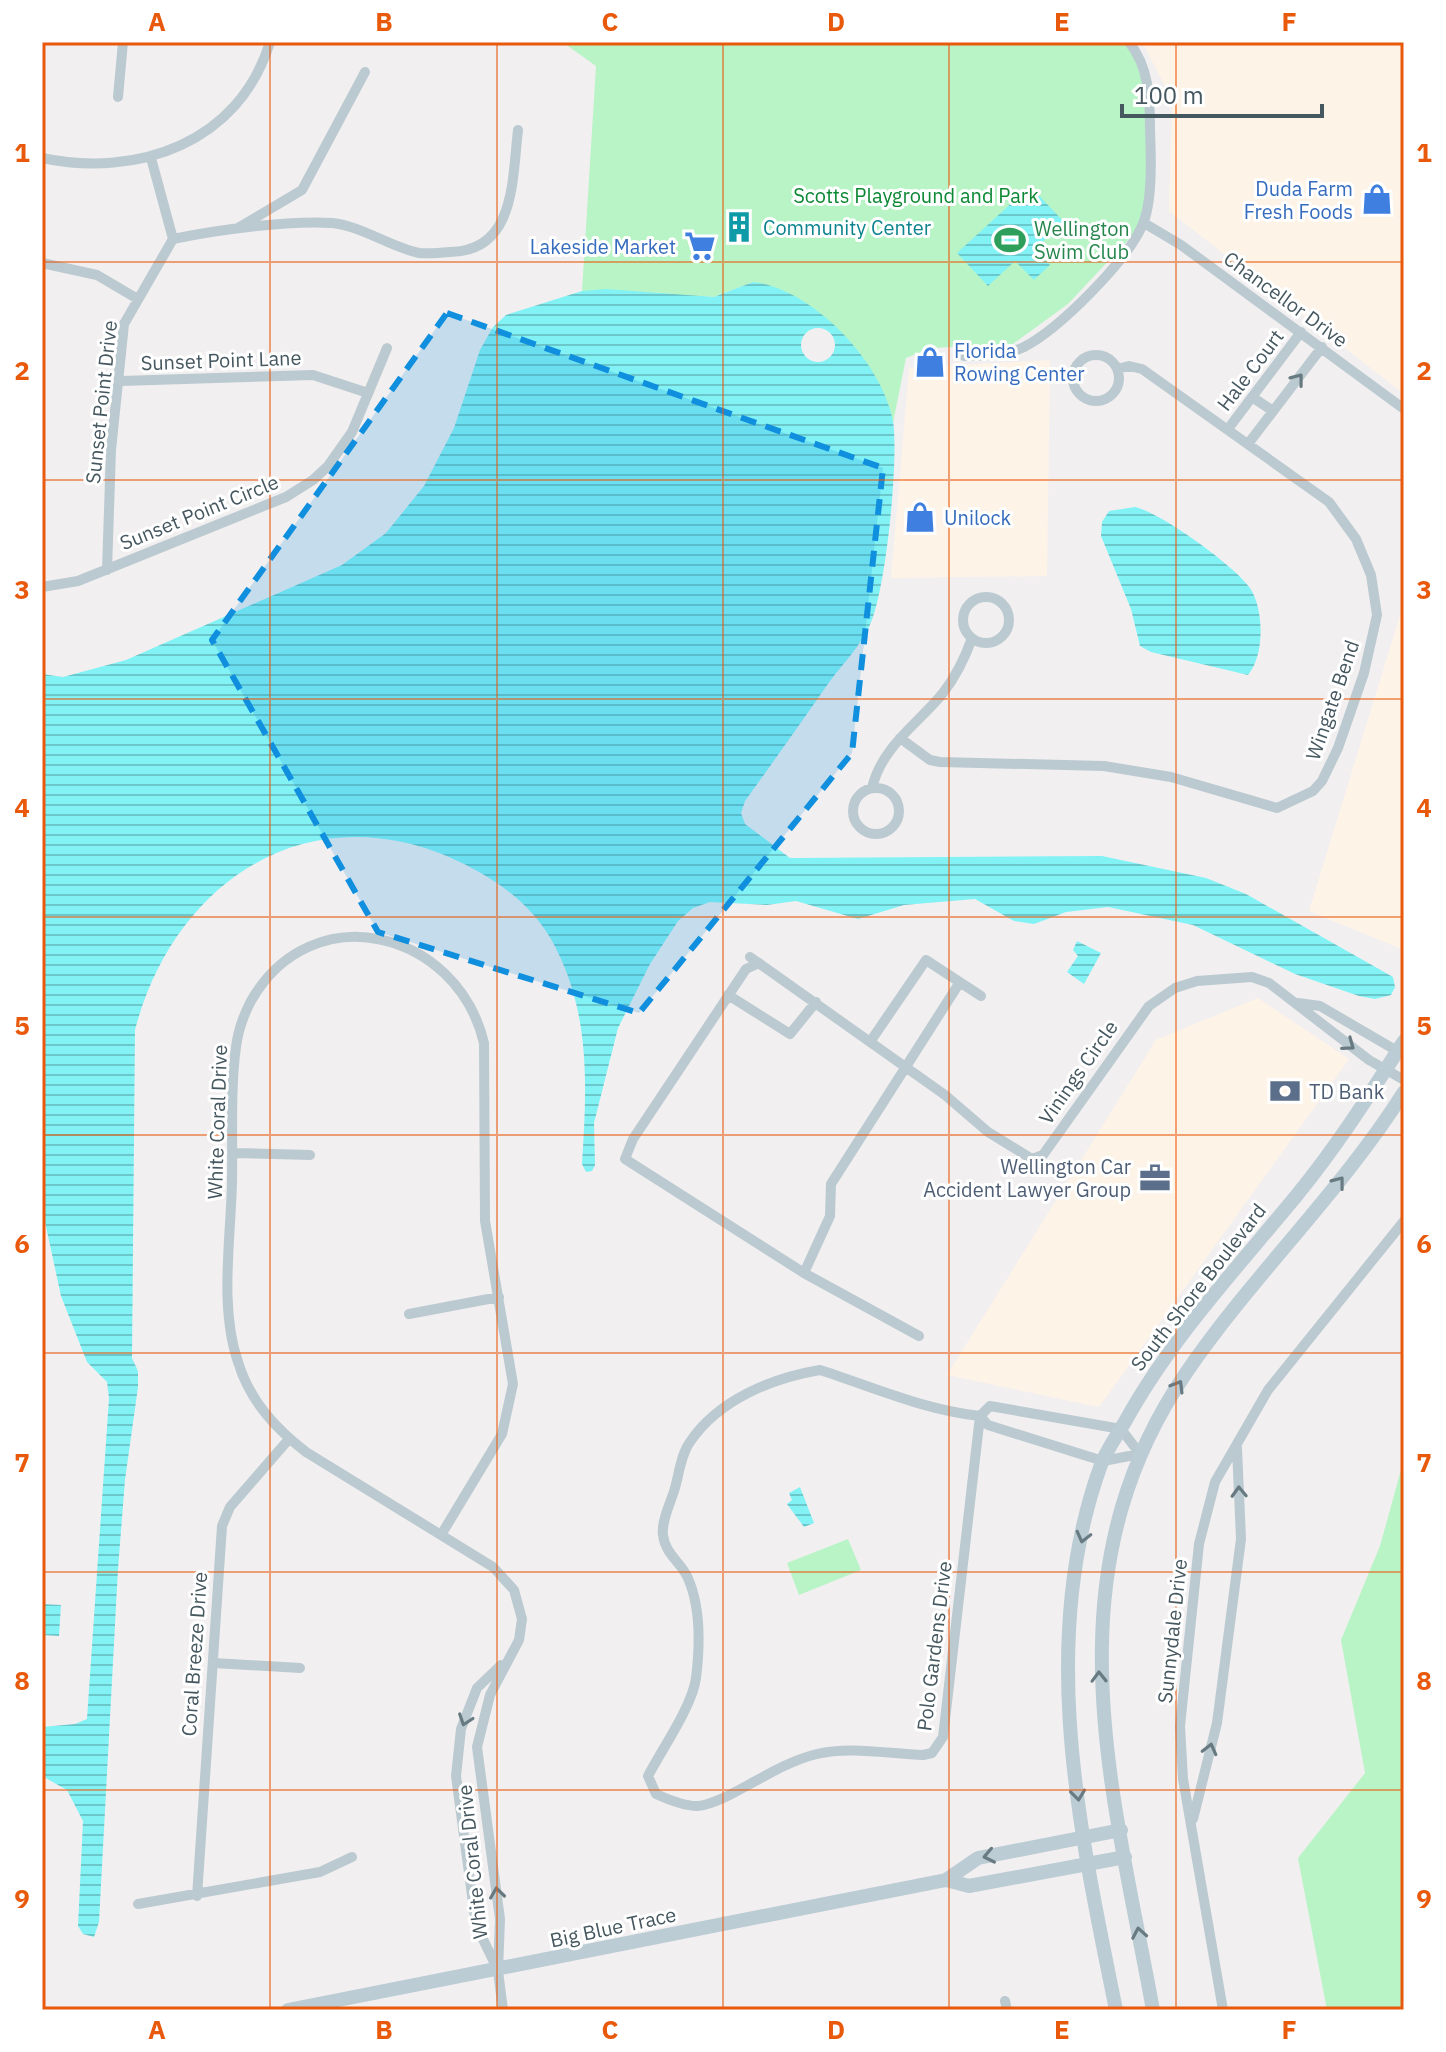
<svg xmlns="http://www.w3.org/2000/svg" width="1446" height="2052" viewBox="0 0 1446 2052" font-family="'IBM Plex Sans',sans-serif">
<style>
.commercial{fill:#fef3e7}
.green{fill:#b9f4c6}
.water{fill:url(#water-rules)}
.pier{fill:#f2eff0}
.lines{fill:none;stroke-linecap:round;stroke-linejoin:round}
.street{stroke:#bbcad0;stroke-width:10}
.secondary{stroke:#bbccd5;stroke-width:14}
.oneway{stroke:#687a81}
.oneway2{stroke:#687a82}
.marked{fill:#0f8fde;fill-opacity:0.2;stroke:#0f8fde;stroke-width:6;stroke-dasharray:16 10;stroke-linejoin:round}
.grid{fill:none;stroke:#e8590c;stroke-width:2;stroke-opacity:0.55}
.labels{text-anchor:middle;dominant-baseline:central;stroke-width:6;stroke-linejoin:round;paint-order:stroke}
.shop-label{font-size:20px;fill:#366cbe;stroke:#fff;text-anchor:end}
.park-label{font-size:20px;fill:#0d8935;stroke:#fff}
.culture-label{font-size:20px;fill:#0d838f;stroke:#fff;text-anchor:start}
.leisure-label{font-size:20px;fill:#27864d;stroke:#fff;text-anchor:start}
.street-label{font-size:20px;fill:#45575f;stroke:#fff}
.service-label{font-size:20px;fill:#4e5e75;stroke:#fff;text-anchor:start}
.neatline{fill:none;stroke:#e8590c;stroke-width:3}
.grid-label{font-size:26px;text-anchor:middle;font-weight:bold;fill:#e8590c}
</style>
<defs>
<pattern id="water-rules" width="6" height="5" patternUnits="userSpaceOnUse" patternTransform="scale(2)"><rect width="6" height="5" fill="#82f2f5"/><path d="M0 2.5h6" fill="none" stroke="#6cc7ca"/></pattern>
</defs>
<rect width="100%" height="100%" fill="#f2eff0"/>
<path class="commercial" d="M1142,42H1404V394L1169,211L1172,99Z
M1050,360L1047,576L891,578L909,368Z
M1404,586V950L1309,911L1399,619Z
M1258,998L1349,1059L1099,1407L947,1375L1156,1040Z"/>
<path class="green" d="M568,42H1129L1151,79L1144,223L1068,304L1013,344L932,348L906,358L893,423L875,379L753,282L714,297L582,291L596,66L565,44Z
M1404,1459V2010H1327L1298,1858L1365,1773L1341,1640L1380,1546Z
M848,1539L861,1570L799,1595L787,1563Z"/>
<path class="water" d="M1030,186L1064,222L1035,249L1050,265L1034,280L1015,261L988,286L957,253Z
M753,282C813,289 882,362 893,421C899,458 886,593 869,627C860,646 843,664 830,681C802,721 774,761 745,801L741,813L745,824L790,858L1102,856L1206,878L1246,894L1393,977L1395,987L1391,995L1375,999L1359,996L1295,974L1193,925L1108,907L1066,912L1034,924L1014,921L975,899L904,905L858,919L796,901L767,905L710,902L693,908L678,921L650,964L618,1028L594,1123L595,1165L592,1171L586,1172L582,1164C587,1085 591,1010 551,939C528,900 490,875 449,857C302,795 173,885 135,1030L132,1358L138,1371V1387L125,1480L118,1569L99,1922L94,1937L83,1934L78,1926L83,1821L67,1790L42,1776V1727L75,1724L87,1719L109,1398L107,1382L87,1362L61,1296L42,1208V674L63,677L126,660L342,565L386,533L424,486L454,428L480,350L493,327L506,315L582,291L606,289L714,297Z
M1135,507C1160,512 1235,566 1250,588C1264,609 1265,655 1248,675L1151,652L1140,646L1131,609L1101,536L1102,522L1109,511Z
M1077,941L1101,953L1084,984L1067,972L1078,956L1073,950Z
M800,1487L814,1523L804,1527L787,1504L792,1500L789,1493Z
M42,1604L61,1605L59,1636L42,1635Z"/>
<path class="pier" d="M801 345a17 17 0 1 1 34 0a17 17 0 1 1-34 0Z"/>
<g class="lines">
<path class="street" d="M118,97L123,42
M42,158C138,178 239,143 270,42
M1144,223L1181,245L1404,409
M238,228L302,190L365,72
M173,239C216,230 289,220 332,223C362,226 390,247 419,253C429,254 440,253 450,252C516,251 512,179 518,130
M42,263L97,275L136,298
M1073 378a23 23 0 1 1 46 0a23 23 0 1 1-46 0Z
M964,356C984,356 1005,356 1024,347C1059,329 1126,262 1142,226C1153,203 1151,155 1150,129C1150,98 1149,67 1129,42
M121,381L313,375L368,393
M1252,397L1273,411
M1228,429L1301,332
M1248,444L1322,347
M107,570L111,450L124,324L173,239L151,158
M42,587L78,581L286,497L313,480L328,466L352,432L387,348
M963 620a23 23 0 1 1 46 0a23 23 0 1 1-46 0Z
M900,738L930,760L940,762L1104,766L1171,777L1277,808L1313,791L1322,781L1338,748L1364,673L1377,615L1371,575L1356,539L1329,502L1142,369L1129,366L1117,369
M872,788C882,746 918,724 943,693C956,676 965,658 972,638
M853 811a23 23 0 1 1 46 0a23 23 0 1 1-46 0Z
M750,957L945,1095L988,1132L1032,1159L1043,1155L1149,1006L1175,988L1197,981L1252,977L1269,983L1369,1060L1404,1080
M759,963L746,969L633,1139L625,1159L804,1273L919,1336
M728,995L790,1034L816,1002
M1298,1003L1320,1006L1404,1055
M870,1042L926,960L981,996
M233,1153L310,1155
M804,1273L830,1216L831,1184L960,982
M409,1314L499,1297
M820,1370C873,1387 924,1410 980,1416L943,1737L932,1753L923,1755C889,1754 850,1746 817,1754C775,1764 740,1795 704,1805C691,1809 667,1799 656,1794L648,1776C662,1749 692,1707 696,1678C700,1646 701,1606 687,1576C679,1561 665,1553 663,1535C661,1521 671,1502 675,1488C679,1474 681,1454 690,1442C718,1400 772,1378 820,1370Z
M990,1406L1121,1429L1140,1454L1103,1461L988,1425L980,1416Z
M441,1535L502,1434L513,1384L485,1221L484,1043C457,930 312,894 251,1001C243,1016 238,1031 236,1047C230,1091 233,1137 232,1181C231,1238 219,1307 238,1362C250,1401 275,1428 306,1452L493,1567L514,1590L522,1619L519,1640L490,1695L477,1747L500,1919L498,1971L503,2010
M214,1663L300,1668
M1193,1819L1217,1723L1241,1539L1237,1448
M197,1896L222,1526L230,1507L289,1439
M138,1904L320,1872L352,1857
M497,1968L476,1925L456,1776L461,1729L477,1688L501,1665
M1005,2001L1007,2010
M1223,2010L1183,1779L1180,1726L1199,1544L1215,1482L1268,1390L1404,1221"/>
<path class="secondary" d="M946,1880L969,1886L1125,1857
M288,2010L946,1880L978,1858L1121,1830
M1116,2010C1080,1831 1036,1640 1102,1462C1108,1448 1118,1434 1126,1420C1172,1337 1237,1268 1297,1195C1337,1146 1370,1094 1404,1041
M1153,2010C1113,1790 1047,1576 1186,1373C1253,1275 1340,1193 1404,1092"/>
</g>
<defs><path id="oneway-chevron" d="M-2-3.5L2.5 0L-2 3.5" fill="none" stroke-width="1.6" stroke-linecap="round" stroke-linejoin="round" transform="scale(2)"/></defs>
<g class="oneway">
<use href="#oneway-chevron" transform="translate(1298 379) rotate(-52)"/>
<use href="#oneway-chevron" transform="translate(1349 1045) rotate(36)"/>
<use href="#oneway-chevron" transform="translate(1239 1492) rotate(-92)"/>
<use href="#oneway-chevron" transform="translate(465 1720) rotate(109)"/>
<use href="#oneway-chevron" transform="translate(1210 1749) rotate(-76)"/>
<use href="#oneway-chevron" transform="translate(497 1893) rotate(-98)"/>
</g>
<g class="oneway2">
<use href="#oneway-chevron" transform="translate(1339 1182) rotate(-52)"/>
<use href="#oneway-chevron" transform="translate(1178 1386) rotate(-59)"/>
<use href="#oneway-chevron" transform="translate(1083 1537) rotate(104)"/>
<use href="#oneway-chevron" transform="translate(1099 1677) rotate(-91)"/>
<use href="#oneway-chevron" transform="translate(1078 1795) rotate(83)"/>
<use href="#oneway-chevron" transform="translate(989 1856) rotate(168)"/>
<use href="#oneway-chevron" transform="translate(1139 1933) rotate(-100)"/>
</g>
<path class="marked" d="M447,313L883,468L852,753L639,1013L378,932L212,640Z"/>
<path class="grid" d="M270,42V2010M497,42V2010M723,42V2010M949,42V2010M1176,42V2010M42,262H1404M42,480H1404M42,699H1404M42,917H1404M42,1135H1404M42,1353H1404M42,1572H1404M42,1790H1404"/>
<defs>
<symbol id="shop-bare" viewBox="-9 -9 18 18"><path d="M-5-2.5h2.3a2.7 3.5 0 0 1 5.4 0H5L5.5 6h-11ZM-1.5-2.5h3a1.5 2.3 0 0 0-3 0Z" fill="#3f7fe0" stroke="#fff" stroke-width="2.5" paint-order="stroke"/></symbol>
<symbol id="building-bare" viewBox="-9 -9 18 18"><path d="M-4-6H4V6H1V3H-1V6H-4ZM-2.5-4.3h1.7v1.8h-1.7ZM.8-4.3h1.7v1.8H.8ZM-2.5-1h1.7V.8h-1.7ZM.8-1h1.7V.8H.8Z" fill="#0f9aa8" stroke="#fff" stroke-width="2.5" paint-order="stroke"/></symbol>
<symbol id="stadium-bare" viewBox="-9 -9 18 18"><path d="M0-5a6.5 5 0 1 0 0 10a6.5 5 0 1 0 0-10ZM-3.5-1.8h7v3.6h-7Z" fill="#2e9e5b" stroke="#fff" stroke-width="2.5" paint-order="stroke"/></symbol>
<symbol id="supermarket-bare" viewBox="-9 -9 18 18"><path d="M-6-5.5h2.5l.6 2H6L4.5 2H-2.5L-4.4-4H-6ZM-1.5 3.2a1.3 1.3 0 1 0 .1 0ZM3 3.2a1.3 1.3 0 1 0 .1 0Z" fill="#3f7fe0" stroke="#fff" stroke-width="2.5" paint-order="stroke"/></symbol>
<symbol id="bank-bare" viewBox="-9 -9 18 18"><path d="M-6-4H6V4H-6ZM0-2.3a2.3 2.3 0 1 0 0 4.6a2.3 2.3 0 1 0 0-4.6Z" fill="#5c6f8a" stroke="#fff" stroke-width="2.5" paint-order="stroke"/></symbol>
<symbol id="office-bare" viewBox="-9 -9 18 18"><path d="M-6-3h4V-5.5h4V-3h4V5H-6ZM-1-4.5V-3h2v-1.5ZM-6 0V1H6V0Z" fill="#5c6f8a" stroke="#fff" stroke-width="2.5" paint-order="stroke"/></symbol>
</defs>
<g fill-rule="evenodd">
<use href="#shop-bare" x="1355" y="177" width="44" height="44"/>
<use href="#building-bare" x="717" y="205" width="44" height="44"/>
<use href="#stadium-bare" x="988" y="218" width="44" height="44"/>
<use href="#supermarket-bare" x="678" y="224" width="44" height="44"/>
<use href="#shop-bare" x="908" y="340" width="44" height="44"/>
<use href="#shop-bare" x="898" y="495" width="44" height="44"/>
<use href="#bank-bare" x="1263" y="1069" width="44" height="44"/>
<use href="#office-bare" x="1133" y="1156" width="44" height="44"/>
</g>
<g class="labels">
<g class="shop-label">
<text x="1353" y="188">Duda Farm<tspan x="1353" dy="23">Fresh Foods</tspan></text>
<text x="676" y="246">Lakeside Market</text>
<text x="954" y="350" text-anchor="start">Florida<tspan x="954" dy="23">Rowing Center</tspan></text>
<text x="944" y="517" text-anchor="start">Unilock</text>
</g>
<g class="park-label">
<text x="916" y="195">Scotts Playground and Park</text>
</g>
<g class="culture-label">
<text x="763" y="227">Community Center</text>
</g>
<g class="leisure-label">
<text x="1034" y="228">Wellington<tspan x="1034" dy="23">Swim Club</tspan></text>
</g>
<g class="street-label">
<text transform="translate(1286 299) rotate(36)">Chancellor Drive</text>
<text transform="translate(221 360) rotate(-2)">Sunset Point Lane</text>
<text transform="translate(1250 370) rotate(-53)">Hale Court</text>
<text transform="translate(101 402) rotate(-84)">Sunset Point Drive</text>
<text transform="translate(199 512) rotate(-22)">Sunset Point Circle</text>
<text transform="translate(1332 700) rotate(-71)">Wingate Bend</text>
<text transform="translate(1078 1072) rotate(-55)">Vinings Circle</text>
<text transform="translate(217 1122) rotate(-88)">White Coral Drive</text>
<text transform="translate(1198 1287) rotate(-52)">South Shore Boulevard</text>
<text transform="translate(1172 1631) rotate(-84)">Sunnydale Drive</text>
<text transform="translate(934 1646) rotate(-83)">Polo Gardens Drive</text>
<text transform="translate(194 1654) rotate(-86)">Coral Breeze Drive</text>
<text transform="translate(472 1862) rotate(-96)">White Coral Drive</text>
<text transform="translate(613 1927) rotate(-12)">Big Blue Trace</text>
</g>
<g class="service-label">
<text x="1309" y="1091">TD Bank</text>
<text x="1131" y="1166" text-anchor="end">Wellington Car<tspan x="1131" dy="23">Accident Lawyer Group</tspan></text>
</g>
</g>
<rect width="1446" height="2052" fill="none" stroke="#ffffff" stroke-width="88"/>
<path d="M1122 104v12h200v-12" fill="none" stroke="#45575f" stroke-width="4"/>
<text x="1134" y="104" font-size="24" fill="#45575f" stroke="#ffffff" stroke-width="6" paint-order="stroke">100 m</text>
<rect x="44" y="44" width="1358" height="1964" class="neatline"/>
<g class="grid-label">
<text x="157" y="31">A</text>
<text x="384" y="31">B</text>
<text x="610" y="31">C</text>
<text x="836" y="31">D</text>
<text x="1062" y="31">E</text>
<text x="1289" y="31">F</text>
<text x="22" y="162">1</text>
<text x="1424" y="162">1</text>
<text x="22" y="380">2</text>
<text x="1424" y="380">2</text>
<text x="22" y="599">3</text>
<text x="1424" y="599">3</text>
<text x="22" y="817">4</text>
<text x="1424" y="817">4</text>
<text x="22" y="1035">5</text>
<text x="1424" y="1035">5</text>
<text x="22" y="1253">6</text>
<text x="1424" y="1253">6</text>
<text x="22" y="1472">7</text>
<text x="1424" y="1472">7</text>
<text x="22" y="1690">8</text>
<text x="1424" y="1690">8</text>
<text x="22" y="1908">9</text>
<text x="1424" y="1908">9</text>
<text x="157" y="2039">A</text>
<text x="384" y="2039">B</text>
<text x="610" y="2039">C</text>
<text x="836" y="2039">D</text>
<text x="1062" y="2039">E</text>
<text x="1289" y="2039">F</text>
</g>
</svg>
